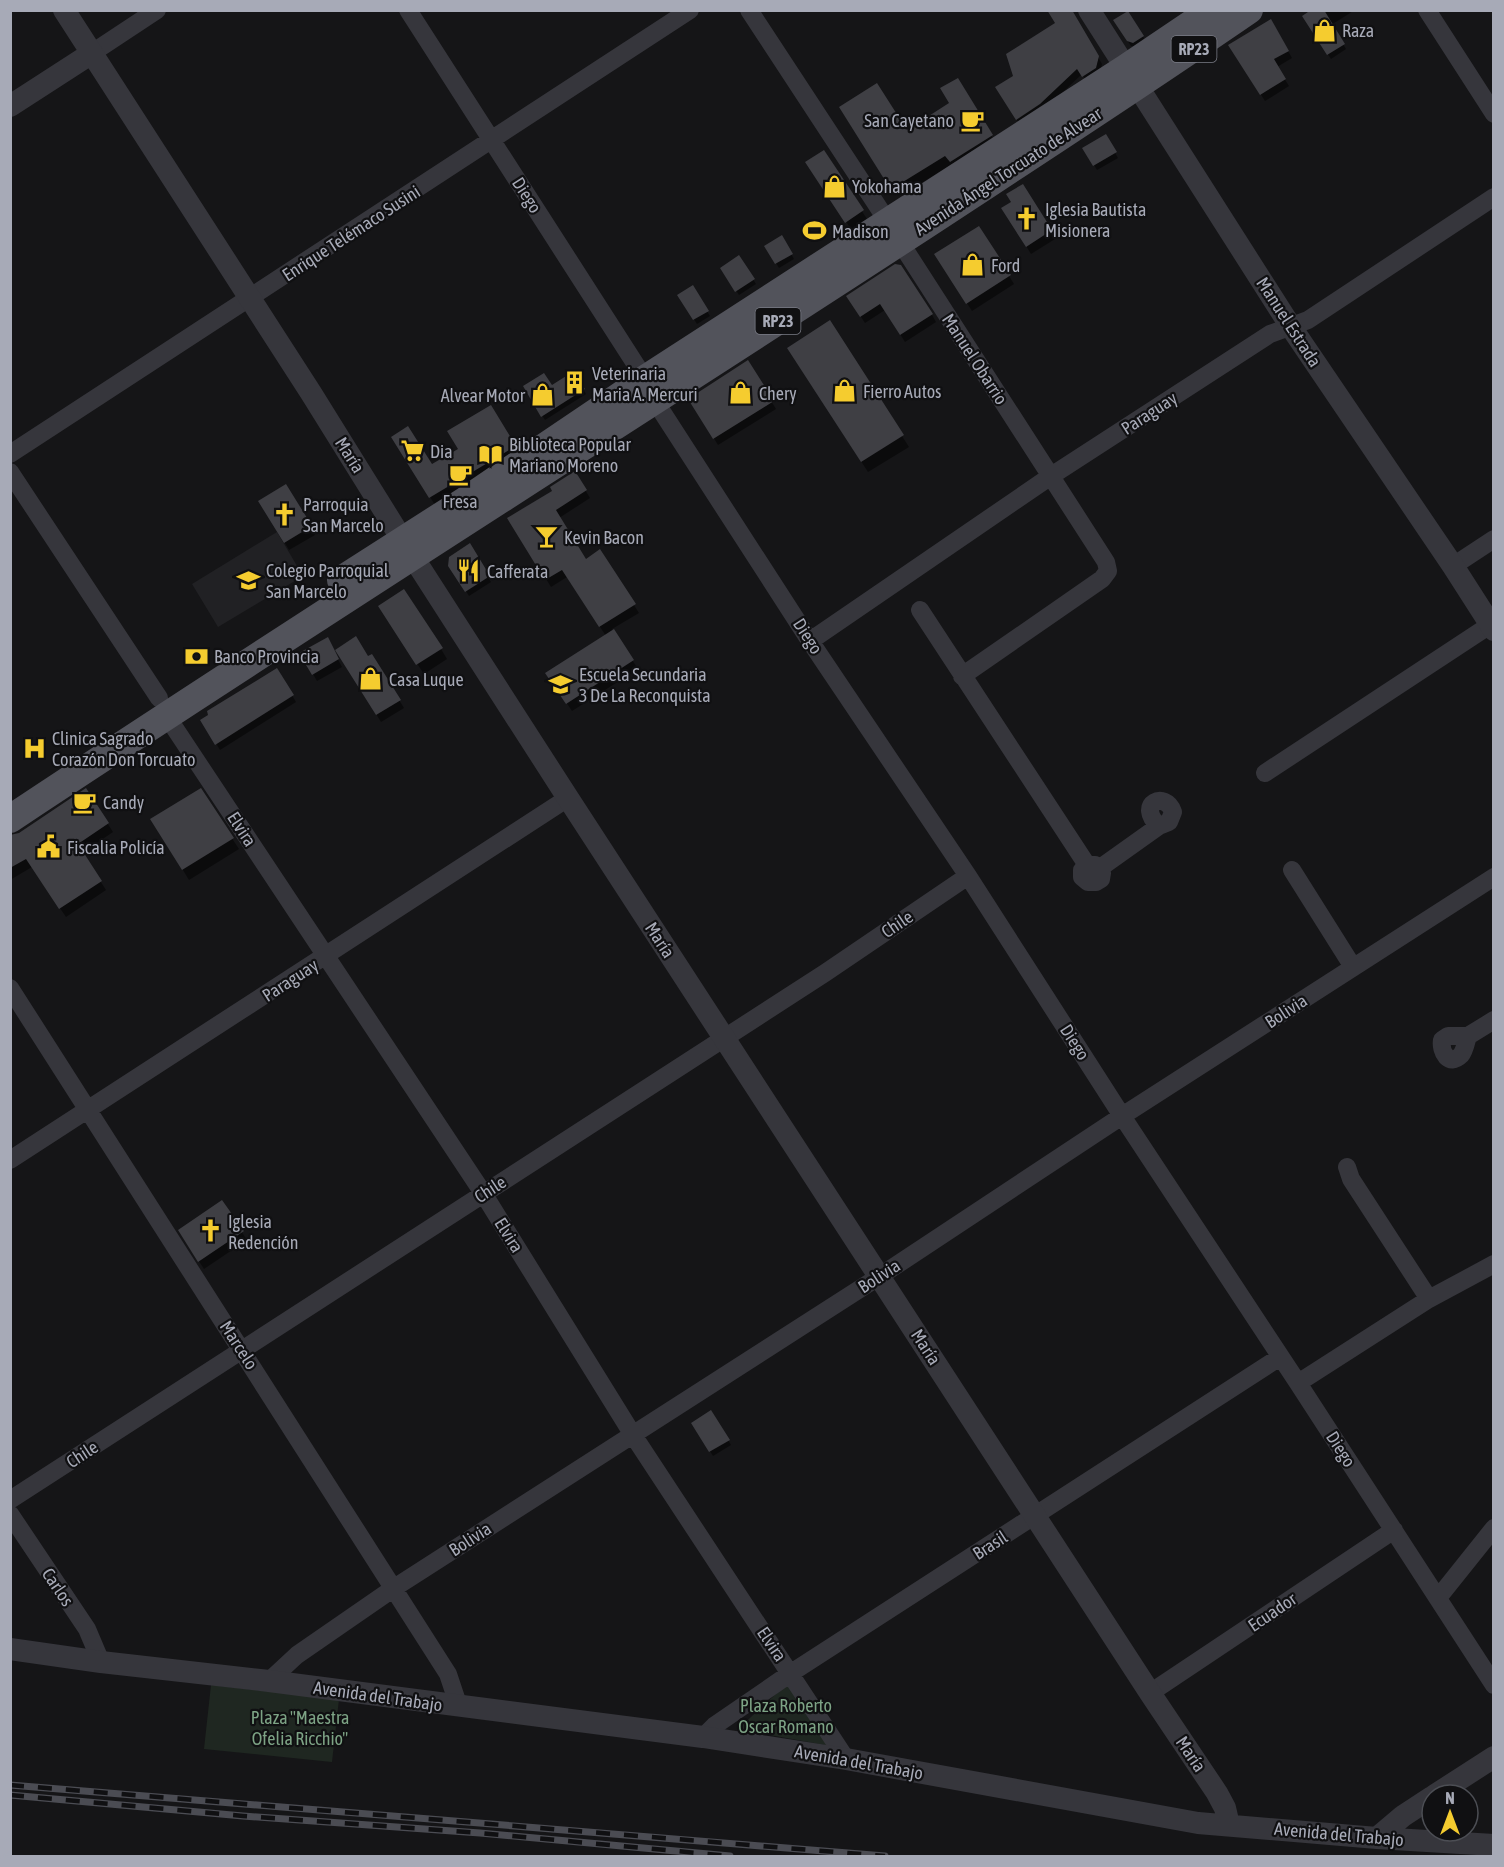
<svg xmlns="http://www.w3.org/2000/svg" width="1504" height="1867" viewBox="0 0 1504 1867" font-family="'Asap Condensed',sans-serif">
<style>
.built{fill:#212124}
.green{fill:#1f2721}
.shadow{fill:#0007}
.building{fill:#3f3f44}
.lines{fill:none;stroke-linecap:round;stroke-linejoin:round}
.minor{stroke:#36363c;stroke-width:18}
.tertiary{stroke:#36363c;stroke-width:22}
.primary{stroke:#52535b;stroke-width:28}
.rail-casing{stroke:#4b4c53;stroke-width:7}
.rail{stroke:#101012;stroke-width:4.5;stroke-dasharray:14;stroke-linecap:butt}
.labels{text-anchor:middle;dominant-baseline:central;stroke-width:4.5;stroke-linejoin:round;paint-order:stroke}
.shield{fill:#101012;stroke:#7a7c86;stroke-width:1.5}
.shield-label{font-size:16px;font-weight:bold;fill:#a7aab7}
.poi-label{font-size:18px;fill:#a7aab7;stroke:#101012;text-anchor:start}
.street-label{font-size:18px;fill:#a7aab7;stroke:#101012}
.park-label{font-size:18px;fill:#7da385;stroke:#101012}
</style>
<rect width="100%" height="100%" fill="#151517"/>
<path class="built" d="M277,532L303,576L218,627L192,584Z"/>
<path class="green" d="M790,1681L830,1746L738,1729Z
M211,1685L339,1699L332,1762L204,1749Z"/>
<path class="shadow" d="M1070,10L1102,64L1099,74L1087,82L1082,74L1043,111L1020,125L1000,94L1057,24Z
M1314,10H1355L1331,25L1346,49L1331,59L1304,17Z
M1127,13L1146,41L1137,47L1131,46L1115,21Z
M1271,21L1292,58L1277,67L1289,86L1265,101L1230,46Z
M957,80L997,145L952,164L904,194L893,192L846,117L906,132L951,104Z
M1105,136L1118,158L1097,170L1084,148Z
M823,152L867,219L851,229L812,171Z
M1022,186L1055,239L1031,254L1008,216Z
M979,228L1014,284L972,311L941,263Z
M781,237L794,259L779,268L766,246Z
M739,257L756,284L739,295L722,268Z
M692,288L710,316L697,324L679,296Z
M848,297L932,315L936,322L905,342L885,310L865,323Z
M829,322L909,447L868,472L795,359Z
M747,362L776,409L718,445L690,399Z
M574,374L586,394L545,420L525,387H551Z
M490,407L519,455L435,505L393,438L432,466L460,450Z
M575,473L590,498L559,518L585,561L599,551L639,613L612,629L638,669L572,711L552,681L606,636L567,577L551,587L509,518L554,491Z
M285,486L315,535L289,550L260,501Z
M469,545L491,582L469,596L450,565Z
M386,617L441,649L447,659L424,674Z
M355,638L368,658L372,656L404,708L381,722L337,650L334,652L342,667L317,681L301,653L334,651Z
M277,670L296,702L220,750L202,720Z
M86,790L113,832L82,853L106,890L66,917L32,867L10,880V836L20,834Z
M200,790L239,849L189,880L152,819Z
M222,1202L247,1240L204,1269L184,1238Z
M711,1412L731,1445L713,1456L693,1423Z"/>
<path class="building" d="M1047,10H1072L1099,56L1096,68L1082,77L1077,69L1040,104L1016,120L995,87L1013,76L1006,54L1055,23Z
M1311,10H1324L1345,44L1327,55L1302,16Z
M1128,11L1144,36L1133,43L1127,41L1113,20Z
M1271,19L1289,51L1274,59L1286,79L1260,95L1228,45Z
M958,78L993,135L950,162L945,156L898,185L886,182L839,107L877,83L907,130L949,103L940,88Z
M1106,134L1117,152L1093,166L1082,148Z
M824,150L864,210L845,223L805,162Z
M1023,184L1052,230L1026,247L1001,208L1011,202L1006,194Z
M979,226L1011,275L966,304L934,254Z
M782,235L793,254L775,264L764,246Z
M739,255L755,279L735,292L720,268Z
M895,264L901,265L933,314L900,335L880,304L860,317L846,296Z
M693,285L709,311L693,320L677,295Z
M830,320L904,435L861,462L787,348Z
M748,360L774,401L713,439L688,399Z
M574,371L585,389L541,417L523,386L544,373L552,385Z
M491,405L516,446L429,498L391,437L408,426L432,464L458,449L447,431Z
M575,471L587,490L556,510L586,559L600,549L636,604L599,627L562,570L545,580L507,518L552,491L550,487Z
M286,484L312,526L284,543L258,501Z
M470,543L490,576L465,592L448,566L449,557Z
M404,589L443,648L416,665L378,606Z
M614,629L634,660L566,704L545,673Z
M356,636L368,656L372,654L401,700L376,715L335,650Z
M328,637L339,659L312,675L299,653Z
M277,668L294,695L215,745L200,720L208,715L207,711Z
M86,788L109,823L78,844L102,881L59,909L26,859L10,868V835L19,833Z
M201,788L234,838L182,870L150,819Z
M222,1200L244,1231L198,1262L178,1230Z
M711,1410L730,1440L709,1452L691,1423Z"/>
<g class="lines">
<path class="minor" d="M408,10L645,379
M749,10L888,222
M1427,10L1494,114
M92,53L157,10
M900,242L1106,562L1108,571L1102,579L962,676
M655,401L810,641L968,876L1122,1116L1298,1383L1494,1685
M10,454L690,10
M10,472L159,698
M1453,566L1494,539
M920,610L1087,865H1095L1100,868L1159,826L1169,822L1173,812C1166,790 1135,804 1159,826
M810,641L1051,476L1270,334L1308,320L1494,197
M166,715L483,1193L633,1435L846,1759
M1265,773L1490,625
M1087,865L1082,870V877L1088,882H1096L1101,879L1102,873L1100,868
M1292,870L1353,967
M10,988L448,1674L459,1707
M1468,1036C1466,1042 1465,1050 1461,1055C1449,1067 1440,1052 1442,1040L1448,1036H1468L1494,1020
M10,1160L568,798
M1347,1167L1351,1179L1429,1299
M1298,1383L1429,1299L1494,1264
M10,1500L825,973L968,876
M10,1514L87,1629L101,1662
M1438,1598L1494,1528
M269,1681L297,1655L394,1588L880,1276L1122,1116L1494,877
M1150,1693L1394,1530
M703,1737L714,1726L791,1673L1280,1357"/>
<path class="tertiary" d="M64,10L311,393L413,557L568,798L1150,1693L1217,1793L1225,1808L1229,1825
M1089,10L1291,327L1453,566L1494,630
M10,106L92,53
M10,1649L101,1662L269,1681L703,1737L846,1759L1198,1823L1377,1838L1494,1845
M1435,1795L1494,1757
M1377,1838L1403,1816L1432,1797"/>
<path class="primary" d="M341,580L463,502L645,379L1126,68L1212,10
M10,819C314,617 622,423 927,224C1035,153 1143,83 1249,10"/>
<defs>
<path id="rail" d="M10,1785L885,1856
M10,1795L243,1816L480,1833L730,1856"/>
</defs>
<use href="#rail" class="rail-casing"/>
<use href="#rail" class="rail"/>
</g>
<defs>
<symbol id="shop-bare" viewBox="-9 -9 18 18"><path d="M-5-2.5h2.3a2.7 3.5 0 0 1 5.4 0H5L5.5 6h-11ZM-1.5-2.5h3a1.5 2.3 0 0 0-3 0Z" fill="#f5cc2f" stroke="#101012" stroke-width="2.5" paint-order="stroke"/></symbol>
<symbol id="cafe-bare" viewBox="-9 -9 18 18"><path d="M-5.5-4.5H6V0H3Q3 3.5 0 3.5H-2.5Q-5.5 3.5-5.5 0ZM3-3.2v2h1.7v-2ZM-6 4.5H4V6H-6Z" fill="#f5cc2f" stroke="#101012" stroke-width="2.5" paint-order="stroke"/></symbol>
<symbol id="church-bare" viewBox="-9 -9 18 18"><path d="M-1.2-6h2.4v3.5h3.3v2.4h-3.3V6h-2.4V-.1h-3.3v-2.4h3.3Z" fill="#f5cc2f" stroke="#101012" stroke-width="2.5" paint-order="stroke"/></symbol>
<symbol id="stadium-bare" viewBox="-9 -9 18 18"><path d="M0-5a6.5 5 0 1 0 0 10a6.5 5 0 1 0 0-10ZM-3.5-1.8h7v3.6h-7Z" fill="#f5cc2f" stroke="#101012" stroke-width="2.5" paint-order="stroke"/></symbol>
<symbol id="building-bare" viewBox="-9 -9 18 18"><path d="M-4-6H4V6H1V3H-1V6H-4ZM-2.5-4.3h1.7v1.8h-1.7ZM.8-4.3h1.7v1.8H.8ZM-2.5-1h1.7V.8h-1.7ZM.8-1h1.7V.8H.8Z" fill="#f5cc2f" stroke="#101012" stroke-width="2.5" paint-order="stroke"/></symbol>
<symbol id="supermarket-bare" viewBox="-9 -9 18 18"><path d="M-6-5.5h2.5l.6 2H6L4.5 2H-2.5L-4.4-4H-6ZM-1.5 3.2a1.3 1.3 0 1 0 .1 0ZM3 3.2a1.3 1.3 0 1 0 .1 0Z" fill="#f5cc2f" stroke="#101012" stroke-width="2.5" paint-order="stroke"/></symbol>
<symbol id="library-bare" viewBox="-9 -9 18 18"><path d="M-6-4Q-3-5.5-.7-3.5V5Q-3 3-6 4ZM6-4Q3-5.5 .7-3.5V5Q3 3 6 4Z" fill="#f5cc2f" stroke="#101012" stroke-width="2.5" paint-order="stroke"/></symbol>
<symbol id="bar-bare" viewBox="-9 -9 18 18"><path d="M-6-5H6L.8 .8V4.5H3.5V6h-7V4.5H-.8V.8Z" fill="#f5cc2f" stroke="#101012" stroke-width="2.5" paint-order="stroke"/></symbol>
<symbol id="restaurant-bare" viewBox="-9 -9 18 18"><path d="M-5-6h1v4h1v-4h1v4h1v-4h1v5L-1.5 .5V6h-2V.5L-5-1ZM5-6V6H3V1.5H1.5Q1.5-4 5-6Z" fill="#f5cc2f" stroke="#101012" stroke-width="2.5" paint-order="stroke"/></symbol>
<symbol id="school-bare" viewBox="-9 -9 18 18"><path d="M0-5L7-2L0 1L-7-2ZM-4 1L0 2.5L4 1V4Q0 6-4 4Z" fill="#f5cc2f" stroke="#101012" stroke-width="2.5" paint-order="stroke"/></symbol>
<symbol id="bank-bare" viewBox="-9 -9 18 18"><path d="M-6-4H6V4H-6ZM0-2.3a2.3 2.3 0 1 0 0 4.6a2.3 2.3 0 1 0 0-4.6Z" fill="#f5cc2f" stroke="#101012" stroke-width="2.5" paint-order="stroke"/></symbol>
<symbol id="hospital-bare" viewBox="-9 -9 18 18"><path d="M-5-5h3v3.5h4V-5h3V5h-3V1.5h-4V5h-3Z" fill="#f5cc2f" stroke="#101012" stroke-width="2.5" paint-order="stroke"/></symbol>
<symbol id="civic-bare" viewBox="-9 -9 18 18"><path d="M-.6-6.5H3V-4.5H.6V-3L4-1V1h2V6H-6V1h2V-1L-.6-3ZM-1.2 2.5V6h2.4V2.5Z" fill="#f5cc2f" stroke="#101012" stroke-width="2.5" paint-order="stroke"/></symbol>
</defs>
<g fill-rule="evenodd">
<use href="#shop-bare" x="1308" y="14" width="33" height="33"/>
<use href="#cafe-bare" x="956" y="104" width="33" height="33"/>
<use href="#shop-bare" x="818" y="170" width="33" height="33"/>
<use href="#church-bare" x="1010" y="202" width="33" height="33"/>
<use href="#stadium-bare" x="798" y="214" width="33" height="33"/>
<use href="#shop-bare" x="956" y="248" width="33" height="33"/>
<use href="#building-bare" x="558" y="366" width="33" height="33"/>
<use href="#shop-bare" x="828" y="374" width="33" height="33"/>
<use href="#shop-bare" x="724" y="376" width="33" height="33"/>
<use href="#shop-bare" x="526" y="378" width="33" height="33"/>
<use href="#supermarket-bare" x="396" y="434" width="33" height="33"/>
<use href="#library-bare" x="474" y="438" width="33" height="33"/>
<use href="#cafe-bare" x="444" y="458" width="33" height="33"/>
<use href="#church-bare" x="268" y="498" width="33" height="33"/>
<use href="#bar-bare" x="530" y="520" width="33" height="33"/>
<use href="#restaurant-bare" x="452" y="554" width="33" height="33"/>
<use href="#school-bare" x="232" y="564" width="33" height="33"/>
<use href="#bank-bare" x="180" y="640" width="33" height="33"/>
<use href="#shop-bare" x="354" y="662" width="33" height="33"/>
<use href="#school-bare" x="544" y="668" width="33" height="33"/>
<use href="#hospital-bare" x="18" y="732" width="33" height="33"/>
<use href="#cafe-bare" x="68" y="786" width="33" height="33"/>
<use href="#civic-bare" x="32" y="830" width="33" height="33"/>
<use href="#church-bare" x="194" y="1214" width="33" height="33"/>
</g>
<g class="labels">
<g class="shield">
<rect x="1171.5" y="36" width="45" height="26" rx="4.5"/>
<rect x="755.5" y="308" width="45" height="26" rx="4.5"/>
</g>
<g class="shield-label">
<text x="1194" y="49">RP23</text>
<text x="778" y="321">RP23</text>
</g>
<g class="poi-label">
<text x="1342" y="30">Raza</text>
<text x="954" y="120" text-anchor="end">San Cayetano</text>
<text x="852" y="186">Yokohama</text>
<text x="1045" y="209">Iglesia Bautista<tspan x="1045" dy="21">Misionera</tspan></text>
<text x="832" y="231">Madison</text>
<text x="991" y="265">Ford</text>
<text x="592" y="373">Veterinaria<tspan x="592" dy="21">Maria A. Mercuri</tspan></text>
<text x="863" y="391">Fierro Autos</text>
<text x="759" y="393">Chery</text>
<text x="525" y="395" text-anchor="end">Alvear Motor</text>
<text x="509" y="444">Biblioteca Popular<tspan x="509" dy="21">Mariano Moreno</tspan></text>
<text x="430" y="451">Dia</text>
<text x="460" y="501" text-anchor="middle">Fresa</text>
<text x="303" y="504">Parroquia<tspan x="303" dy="21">San Marcelo</tspan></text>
<text x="564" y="537">Kevin Bacon</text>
<text x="266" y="570">Colegio Parroquial<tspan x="266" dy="21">San Marcelo</tspan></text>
<text x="487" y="571">Cafferata</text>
<text x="214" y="656">Banco Provincia</text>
<text x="579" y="674">Escuela Secundaria<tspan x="579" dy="21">3 De La Reconquista</tspan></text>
<text x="389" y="679">Casa Luque</text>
<text x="52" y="738">Clinica Sagrado<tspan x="52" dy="21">Corazón Don Torcuato</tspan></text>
<text x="103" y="802">Candy</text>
<text x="67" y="847">Fiscalia Policía</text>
<text x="228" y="1221">Iglesia<tspan x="228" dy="21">Redención</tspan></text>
</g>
<g class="street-label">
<text transform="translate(1008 171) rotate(-33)">Avenida Ángel Torcuato de Alvear</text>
<text transform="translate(527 195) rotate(57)">Diego</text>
<text transform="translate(351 233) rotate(-33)">Enrique Telémaco Susini</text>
<text transform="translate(1289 322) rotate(57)">Manuel Estrada</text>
<text transform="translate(975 359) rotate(57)">Manuel Obarrio</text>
<text transform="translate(1149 413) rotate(-33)">Paraguay</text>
<text transform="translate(350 455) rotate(58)">María</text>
<text transform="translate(808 636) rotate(57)">Diego</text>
<text transform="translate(242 829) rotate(57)">Elvira</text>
<text transform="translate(897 924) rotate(-34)">Chile</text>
<text transform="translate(660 940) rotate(57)">María</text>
<text transform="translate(290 980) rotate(-33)">Paraguay</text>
<text transform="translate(1286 1011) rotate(-33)">Bolivia</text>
<text transform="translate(1075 1042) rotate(57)">Diego</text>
<text transform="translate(490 1189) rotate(-33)">Chile</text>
<text transform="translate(509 1235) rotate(58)">Elvira</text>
<text transform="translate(879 1276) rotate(-33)">Bolivia</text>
<text transform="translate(239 1345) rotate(57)">Marcelo</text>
<text transform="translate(926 1347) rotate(57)">María</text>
<text transform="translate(1341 1449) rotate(57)">Diego</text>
<text transform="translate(82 1454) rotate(-33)">Chile</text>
<text transform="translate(470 1539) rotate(-33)">Bolivia</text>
<text transform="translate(990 1545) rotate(-33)">Brasil</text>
<text transform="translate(58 1587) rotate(56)">Carlos</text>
<text transform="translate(1272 1612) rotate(-34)">Ecuador</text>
<text transform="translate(772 1644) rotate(56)">Elvira</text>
<text transform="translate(378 1696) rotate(8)">Avenida del Trabajo</text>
<text transform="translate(1191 1754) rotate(56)">María</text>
<text transform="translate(859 1762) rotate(10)">Avenida del Trabajo</text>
<text transform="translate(1339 1834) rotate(5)">Avenida del Trabajo</text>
</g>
<g class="park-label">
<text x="786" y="1705">Plaza Roberto<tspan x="786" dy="21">Oscar Romano</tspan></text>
<text x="300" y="1717">Plaza "Maestra<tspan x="300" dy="21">Ofelia Ricchio"</tspan></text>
</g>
</g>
<rect width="1504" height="1867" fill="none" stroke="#a7aab7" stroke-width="24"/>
<g transform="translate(1450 1813)"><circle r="28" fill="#101012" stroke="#4c4e54" stroke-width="1.5"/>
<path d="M0-4.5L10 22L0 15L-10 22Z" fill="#f5cc2f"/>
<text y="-9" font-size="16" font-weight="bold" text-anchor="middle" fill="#a7aab7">N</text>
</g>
</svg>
